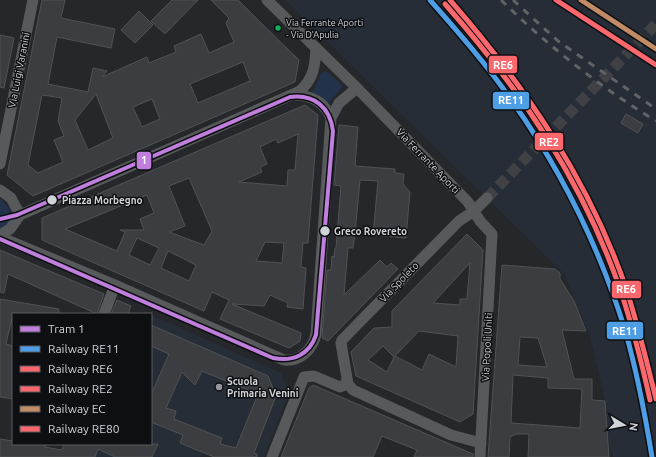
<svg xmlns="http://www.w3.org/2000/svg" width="656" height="457" viewBox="0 0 656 457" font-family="Ubuntu,sans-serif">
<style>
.built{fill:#262d37}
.green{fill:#22324b}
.building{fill:#3b3d40;stroke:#505255;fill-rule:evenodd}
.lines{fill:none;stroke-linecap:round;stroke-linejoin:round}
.street-tunnel{stroke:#3f4144;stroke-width:11;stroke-dasharray:11 5.5;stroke-linecap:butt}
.street{stroke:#58595a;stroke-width:11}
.tram{stroke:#626366;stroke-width:1}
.rail{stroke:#626366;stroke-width:3;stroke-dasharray:7 7;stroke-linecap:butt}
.rail-1-casing{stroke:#0d0f12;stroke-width:8}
.rail-2-casing{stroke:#0d0f12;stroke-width:8}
.rail-3-casing{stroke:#0d0f12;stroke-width:8}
.rail-4-casing{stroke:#0d0f12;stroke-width:8}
.rail-5-casing{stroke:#0d0f12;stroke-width:8}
.rail-1{stroke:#4d9ee5;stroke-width:5}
.rail-2{stroke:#fa676c;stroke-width:5}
.rail-3{stroke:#fa676c;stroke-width:5}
.rail-4{stroke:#c18c65;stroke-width:5}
.rail-5{stroke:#fa676c;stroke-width:5}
.tram-1-casing{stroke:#0d0f12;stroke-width:7}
.tram-1{stroke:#c07fdc;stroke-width:4}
.bus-dot{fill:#0daf5c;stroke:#0d0f12;stroke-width:1.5}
.stop-dot{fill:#d0d3d7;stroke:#0d0f12;stroke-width:1.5}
.poi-dot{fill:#94979a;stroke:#0d0f12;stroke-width:1.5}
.labels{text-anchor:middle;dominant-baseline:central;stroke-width:3;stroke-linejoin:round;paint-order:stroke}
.bus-label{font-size:9px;fill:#d0d3d7;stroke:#0d0f12;text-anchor:start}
.street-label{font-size:10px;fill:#d0d3d7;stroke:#0d0f12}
.stop-label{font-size:10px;font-weight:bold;fill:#d0d3d7;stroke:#0d0f12;text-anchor:start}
.poi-label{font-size:10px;font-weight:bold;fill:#d0d3d7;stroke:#0d0f12;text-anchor:start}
.line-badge{stroke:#0d0f12;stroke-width:1.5}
.badge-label{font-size:11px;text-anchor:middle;font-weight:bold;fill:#fff}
</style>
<rect width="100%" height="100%" fill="#25272a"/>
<path class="built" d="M285,0H656V457H613L609,444L605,401L590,336L564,274Z
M151,315L281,373L289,393L264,457H229L203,452L200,457H15L29,444L80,453L83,444H151Z"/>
<path class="green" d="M326,71L343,86L328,104L308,93L314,90L321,73Z
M0,198L9,208L11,222L0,231Z"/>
<path class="building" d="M42,0H65L61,18L115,29L111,48L57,37L48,84L88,92L93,68L107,71L102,77L147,57L149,63L176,52L174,46L201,34L209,53L234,42L226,23L229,18L211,0H238L262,24L299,60L295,82L33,196L7,175ZM243,62L250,81L198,103L190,84ZM96,94L113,138L88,150L75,120ZM42,95L62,98L58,121L64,136L54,140L63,162L38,173L28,165ZM152,99L160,119L142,127L133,107Z
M172,0H198L165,34L151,21Z
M139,11L153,25L135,43L121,30Z
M0,35L14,38L4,88L0,87Z
M305,105L318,115L308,243H303L301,267L306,268L303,309L287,307L288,303L270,295L264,306L232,304L301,333L300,341L289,348L220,319L229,300L212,292L204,311L42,240V218ZM298,134L295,170H288L287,186L239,182L262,172L260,167L267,164L260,147L276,139L278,143ZM189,178L212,231L204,245L169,232L185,226L169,186ZM147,195L154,213L140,219L144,230H120L125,232L117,251L65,229ZM137,238L159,248L150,265L129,255ZM265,242L284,243L282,263L256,261ZM168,251L196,265L189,281L161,268Z
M626,114L643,124L638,133L621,123Z
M339,125L358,127L355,166L395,169V173L404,174L403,184L410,192L406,238L373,235L378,181L360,180L355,234L353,248H348L344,295L380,260L387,267L391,263L398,269L328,341L322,338L327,270H331L332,256L334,257L335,248H336L341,186L334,185Z
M467,234L483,250L473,414L460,422L356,376L351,352L374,328L392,327V311ZM470,263L467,299H460V305L433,303ZM419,331L458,336L456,367L429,354L422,370L395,356ZM383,346L394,357L387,372L368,360Z
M0,250L104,294L97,314L8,274L4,293L0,292Z
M502,265L555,269L560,273V279L574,301L586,331L562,330L574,379H592V400L605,401L609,457H528L529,434H516L510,437L509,457H488ZM520,337L538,338L547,367L518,365ZM513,375L548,378V388L582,389L580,428L511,423Z
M0,299L59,309V314H13L6,344L13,346V399L0,397Z
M117,300L131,306L128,314H111Z
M151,325L268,376L276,396L254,453L257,454V457H214L180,443L183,435L151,422V395L169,354L151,346ZM202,371L253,392L256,399L236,448L220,444L222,438L174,419L176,411L166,408L182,372L195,385Z
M313,385L473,454V457H414L417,450L382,436L373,457H281L309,388Z
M0,439L13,441V444H46L45,447L62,450L64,444H158L152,457H115L98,449L95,457H0Z"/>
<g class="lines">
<path class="street-tunnel" d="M487,198L656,24"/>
<path class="street" d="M267,0L357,88L468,202L480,221L492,234L480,457
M293,95C311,95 324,101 331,118
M0,164L33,0
M0,190L11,198L20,215
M20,215L300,91C314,78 315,66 316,48
M0,235L10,229L20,215
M0,237L115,285L284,360C300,362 313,349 316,334L331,118L339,103L357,88
M104,314L115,285
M481,443L451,435L353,390L348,384L341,343L342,340L459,221L474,211L487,198
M272,457L304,377L314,376L340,387L345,385L347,379"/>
<path class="tram" d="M317,324L315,287L325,173L332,140"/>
<path class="rail" d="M501,0C548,46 600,87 656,121
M513,0L558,41L656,109"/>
<defs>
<path id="rail-1" d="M430,0C459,33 487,65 512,101C561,170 600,249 625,330C637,372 645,414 652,457"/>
<path id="rail-2" d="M450,0C525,86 590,181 627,291C638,326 647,362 656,399"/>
<path id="rail-3" d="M445,4C521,90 584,183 621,292C633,328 642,364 650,400"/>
<path id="rail-4" d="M581,0L656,49"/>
<path id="rail-5" d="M556,0L656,65"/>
</defs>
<use href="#rail-1" class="rail-1-casing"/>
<use href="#rail-2" class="rail-2-casing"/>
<use href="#rail-3" class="rail-3-casing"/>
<use href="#rail-4" class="rail-4-casing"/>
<use href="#rail-5" class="rail-5-casing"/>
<use href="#rail-1" class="rail-1"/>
<use href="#rail-2" class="rail-2"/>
<use href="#rail-3" class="rail-3"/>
<use href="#rail-4" class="rail-4"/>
<use href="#rail-5" class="rail-5"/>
<defs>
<path id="tram-1" d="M0,219L17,215L290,97C314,94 330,107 333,131L316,335C309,355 293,362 273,358L0,239"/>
</defs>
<use href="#tram-1" class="tram-1-casing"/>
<use href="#tram-1" class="tram-1"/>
</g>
<circle class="bus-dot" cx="278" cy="28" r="3.5"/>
<g class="stop-dot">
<circle cx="52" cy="200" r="5.5"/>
<circle cx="325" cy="231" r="5.5"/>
</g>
<circle class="poi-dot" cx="219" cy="387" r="4"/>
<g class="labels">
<g class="bus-label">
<text x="286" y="23">Via Ferrante Aporti<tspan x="286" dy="12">- Via D'Apulia</tspan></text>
</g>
<g class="street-label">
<text transform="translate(19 70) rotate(-79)">Via Luigi Varanini</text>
<text transform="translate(428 161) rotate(46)">Via Ferrante Aporti</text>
<text transform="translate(399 282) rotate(-46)">Via Spoleto</text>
<text transform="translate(487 347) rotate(-87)">Via Popoli Uniti</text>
</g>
<g class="stop-label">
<text x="62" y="200">Piazza Morbegno</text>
<text x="334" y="231">Greco Rovereto</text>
</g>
<g class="poi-label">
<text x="227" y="381">Scuola<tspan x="227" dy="12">Primaria Venini</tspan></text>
</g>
</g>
<g class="line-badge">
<rect x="488" y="55" width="30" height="19" rx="4" fill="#fa676c"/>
<rect x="492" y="91" width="38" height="19" rx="4" fill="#4d9ee5"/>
<rect x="534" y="132" width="30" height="19" rx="4" fill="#fa676c"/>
<rect x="136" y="151" width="16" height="19" rx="4" fill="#c07fdc"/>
<rect x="611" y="280" width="31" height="19" rx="4" fill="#fa676c"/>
<rect x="606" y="321" width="38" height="19" rx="4" fill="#4d9ee5"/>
</g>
<g class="badge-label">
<text x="503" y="69">RE6</text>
<text x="511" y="104">RE11</text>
<text x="549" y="146">RE2</text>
<text x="144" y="164">1</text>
<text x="626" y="293">RE6</text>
<text x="625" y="335">RE11</text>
</g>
<rect x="12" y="313" width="140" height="132" fill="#0d0f12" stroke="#5b5d61"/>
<rect x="20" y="326" width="20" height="6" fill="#c07fdc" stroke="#5b5d61"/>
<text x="48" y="333" font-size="12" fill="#d0d3d7">Tram 1</text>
<rect x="20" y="346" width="20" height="6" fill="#4d9ee5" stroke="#5b5d61"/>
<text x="48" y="353" font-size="12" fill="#d0d3d7">Railway RE11</text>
<rect x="20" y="366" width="20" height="6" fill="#fa676c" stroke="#5b5d61"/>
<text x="48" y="373" font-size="12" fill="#d0d3d7">Railway RE6</text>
<rect x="20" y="386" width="20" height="6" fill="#fa676c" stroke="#5b5d61"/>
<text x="48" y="393" font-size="12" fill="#d0d3d7">Railway RE2</text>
<rect x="20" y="406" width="20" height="6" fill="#c18c65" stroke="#5b5d61"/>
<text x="48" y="413" font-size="12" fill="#d0d3d7">Railway EC</text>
<rect x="20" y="426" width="20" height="6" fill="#fa676c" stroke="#5b5d61"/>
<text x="48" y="433" font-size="12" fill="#d0d3d7">Railway RE80</text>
<g transform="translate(624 425) rotate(100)" stroke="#0d0f12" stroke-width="3" paint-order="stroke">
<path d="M0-3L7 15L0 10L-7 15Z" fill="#d0d3d7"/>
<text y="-6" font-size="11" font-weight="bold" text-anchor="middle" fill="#d0d3d7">N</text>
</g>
</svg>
